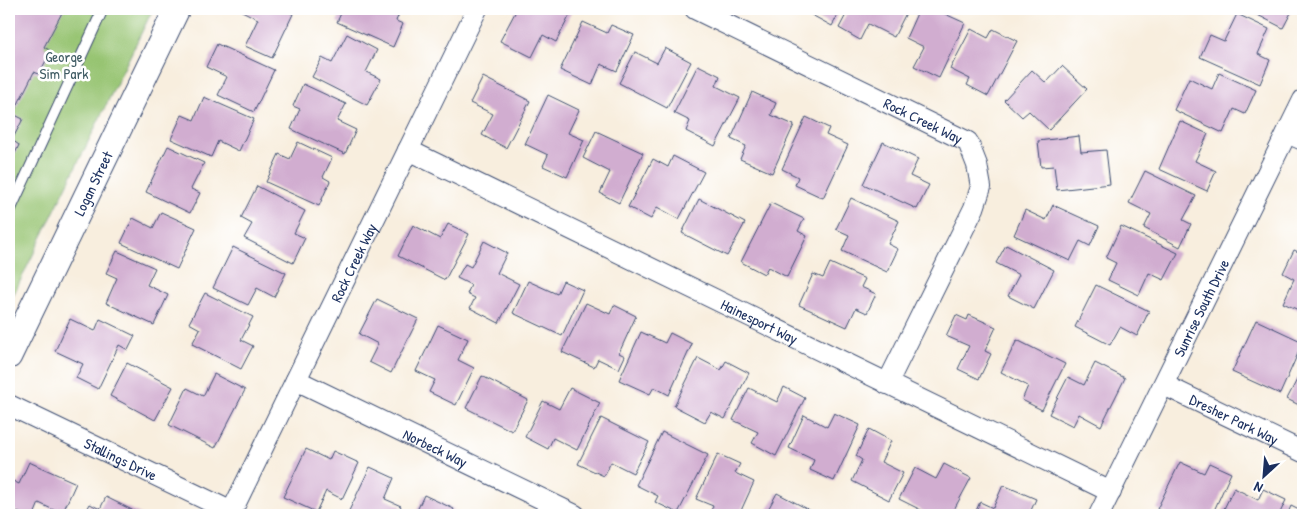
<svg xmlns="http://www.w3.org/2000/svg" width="1312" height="524" viewBox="0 0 1312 524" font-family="'Patrick Hand',sans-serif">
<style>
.green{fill:#97c472;stroke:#597a68}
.building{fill:#d1add0}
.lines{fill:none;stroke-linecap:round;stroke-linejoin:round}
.service-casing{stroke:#3c4c71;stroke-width:12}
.minor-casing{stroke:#3c4c71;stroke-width:22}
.tertiary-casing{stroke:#3c4c71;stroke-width:27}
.service{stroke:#fff;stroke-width:10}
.minor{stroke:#fff;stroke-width:20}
.tertiary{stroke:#fff;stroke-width:25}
.labels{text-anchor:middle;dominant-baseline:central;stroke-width:5;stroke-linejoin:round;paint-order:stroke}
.park-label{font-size:15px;fill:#405c64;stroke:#fff}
.street-label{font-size:15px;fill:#1b2f5e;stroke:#fff}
</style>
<rect width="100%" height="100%" fill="#fff"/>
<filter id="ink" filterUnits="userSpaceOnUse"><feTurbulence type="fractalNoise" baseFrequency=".02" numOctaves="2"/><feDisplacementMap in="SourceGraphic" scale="10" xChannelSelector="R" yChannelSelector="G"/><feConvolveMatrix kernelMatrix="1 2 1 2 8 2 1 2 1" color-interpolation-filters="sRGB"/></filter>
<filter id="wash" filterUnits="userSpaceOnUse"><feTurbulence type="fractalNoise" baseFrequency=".0096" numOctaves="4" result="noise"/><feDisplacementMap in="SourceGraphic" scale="20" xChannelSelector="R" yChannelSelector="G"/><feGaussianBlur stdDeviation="1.12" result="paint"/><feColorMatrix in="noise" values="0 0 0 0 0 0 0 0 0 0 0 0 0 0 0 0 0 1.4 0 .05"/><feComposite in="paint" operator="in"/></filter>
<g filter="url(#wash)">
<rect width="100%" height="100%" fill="#f8eede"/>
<path class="green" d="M9,9H153L9,304Z"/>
<g id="blocks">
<path class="building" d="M9,9H64L44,47L51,51L39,74L34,72L13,114L23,119L12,140L19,145L9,166Z
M238,9H282L293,14L272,58L245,46L258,19Z
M343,9H401L396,21L403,24L393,47L337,22Z
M517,9L541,10V9H573L556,42L543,35L532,57L500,41Z
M812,9H841L832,26L810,14Z
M849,9H908L894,37L868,24L860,40L839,28Z
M919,9H934L965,23L939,78L914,66L924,47L906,38Z
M1246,9H1293L1283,28Z
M1237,14L1269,29L1258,54L1270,60L1260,84L1200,57L1210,35L1224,41Z
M583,22L607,33L611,25L634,35L617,71L601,64L592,85L560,70Z
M971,29L988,38L993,29L1017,41L988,96L967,85L970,79L950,69Z
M347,34L377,50L366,72L381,79L367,105L312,77L322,58L332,63Z
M217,44L274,70L254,112L218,95L227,77L206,67Z
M665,48L691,62L667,108L619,83L635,52L657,63Z
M698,65L720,76L716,86L740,98L715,146L686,131L690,121L674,113Z
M1062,66L1087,89L1049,130L1029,111L1022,117L1004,100L1032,70L1046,83Z
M1219,73L1256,90L1245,114L1234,109L1223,133L1174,110L1189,78L1212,89Z
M483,77L530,101L506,148L482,135L493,114L470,103Z
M303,84L346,104L337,121L356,130L345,154L291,129L300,109L293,106Z
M752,92L776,103L771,115L794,125L772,173L740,159L746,146L731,139Z
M548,95L579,110L568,133L584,140L567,177L543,166L548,155L525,144Z
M204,97L254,119L239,151L218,141L211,157L171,139L182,115L194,120Z
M806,117L829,128L826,135L848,145L823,198L795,185L798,177L782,169Z
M1180,121L1208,134L1195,161L1216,171L1207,191L1159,169Z
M596,131L643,153L619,203L600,193L610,172L583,158Z
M1079,136L1081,152L1106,150L1110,184L1057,190L1054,166L1041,167L1038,141Z
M298,142L332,158L323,177L330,181L319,206L266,182L279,154L290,159Z
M883,142L918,159L910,176L929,185L917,209L863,184Z
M168,146L204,163L191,189L200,193L190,213L146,192Z
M673,156L704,172L679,219L657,207L651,219L628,207L653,159L668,167Z
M1145,171L1196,196L1183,220L1191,224L1180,247L1144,228L1151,214L1129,203Z
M257,186L305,211L294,233L305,238L293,263L244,238L252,224L241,218Z
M851,198L899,221L888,244L898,249L887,272L842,251L849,235L836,229Z
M699,199L745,223L727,256L682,233Z
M771,203L804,219L798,231L807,236L787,277L768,267L764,274L741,262Z
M1053,205L1099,226L1090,246L1080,241L1070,261L1014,235L1025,210L1046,220Z
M161,212L196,228L177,269L121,243L133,218L153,228Z
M448,224L469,234L445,280L398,256L413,225L440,239Z
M1121,226L1178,253L1164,280L1149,273L1139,295L1108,280L1116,263L1106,258Z
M484,241L507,253L497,273L519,284L499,323L470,308L475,298L467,294L471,285L457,278L465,264L471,267Z
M1006,245L1054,270L1034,309L1008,296L1019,275L996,263Z
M233,247L286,273L274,297L257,288L248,305L213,288Z
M1294,250L1303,254V312L1283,303L1294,279L1283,273Z
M117,251L155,268L147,285L168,295L154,325L106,303L117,278L106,273Z
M830,263L865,279L861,287L876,294L867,313L856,308L847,327L799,305L813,274L823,278Z
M528,281L557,294L563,281L583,290L562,336L513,313Z
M1096,285L1149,311L1137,336L1120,327L1110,345L1075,327Z
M205,293L253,317L241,340L253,346L241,369L192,344L200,329L189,323Z
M377,299L418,319L391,373L369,362L378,344L359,334Z
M586,303L610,314L614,305L636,316L619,353L625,356L619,369L598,359L594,367L562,352Z
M956,315L967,320L969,315L996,327L985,351L991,354L979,379L958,369L969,346L946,336Z
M70,319L95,331L100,319L135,336L128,350L119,345L98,389L76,378L83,364L55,351Z
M1256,320L1303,342L1280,394L1232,372Z
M438,325L468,339L458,360L474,368L456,405L429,392L435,380L416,371Z
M641,332L665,343L670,333L692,344L669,395L654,387L650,394L619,380Z
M1017,340L1065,364L1042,410L1022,400L1028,386L1001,372Z
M698,358L721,370L726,361L749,373L725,419L711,412L705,422L674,406Z
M127,363L173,387L155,420L110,396Z
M1095,363L1125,378L1101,426L1079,414L1073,426L1049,414L1068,377L1084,385Z
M1303,368V407L1287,399Z
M214,374L245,390L215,448L169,425L187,388L203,396Z
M482,376L528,400L512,431L466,408Z
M784,387L805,398L776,456L752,443L758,432L733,420L749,388L777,402Z
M570,388L600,403L577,450L553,438L548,449L525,437L543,401L559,409Z
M834,413L860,425L834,481L810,470L814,460L789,448L804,415L827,427Z
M601,418L649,442L633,473L611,462L604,476L578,464Z
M869,429L891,441L881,462L903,473L889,500L852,481L862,460L856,456Z
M662,432L708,455L678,513L655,502L658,496L636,485Z
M306,449L329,460L333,451L359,463L342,499L326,491L316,512L283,497Z
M718,454L740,464L735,473L754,482L739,515H709L713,506L696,499Z
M29,462L76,483L62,514L39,503L34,515H24L9,508V479L19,484Z
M1180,462L1204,473L1209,463L1231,473L1212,515H1170L1157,509Z
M944,464L971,478L951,515H931L899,499L915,468L936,479Z
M370,467L394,478L385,499L401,506L397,515H347Z
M1003,485L1036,499L1029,515H974L980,502L993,508Z
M1234,488L1258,500L1263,489L1286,500L1279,515H1221Z
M777,493L819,515H765Z
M424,495L454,509L451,515H415Z
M106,497L142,515H84L90,504L100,509Z
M1291,506L1303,512V515H1287Z"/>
</g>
</g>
<g filter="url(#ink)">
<use href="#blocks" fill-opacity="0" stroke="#3c4c71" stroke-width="1"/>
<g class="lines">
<defs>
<path id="service" d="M9,213L103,9"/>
<g id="minor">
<path id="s1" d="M695,9L968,142L977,165L981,187L974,208L887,384"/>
<path d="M1287,133L1303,140"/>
<path id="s2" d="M408,150L1111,492"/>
<path id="s3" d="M296,380L575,515"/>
<path id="s4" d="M1164,385L1303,452"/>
<path id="s5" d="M9,405L232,512"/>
<path id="s6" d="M230,515L477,9"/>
<path id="s7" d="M1099,515L1303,100"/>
</g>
<g id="tertiary">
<path id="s8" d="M9,356L177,9"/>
</g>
</defs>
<use href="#service" class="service-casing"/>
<use href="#minor" class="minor-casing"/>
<use href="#tertiary" class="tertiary-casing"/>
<use href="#service" class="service"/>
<use href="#minor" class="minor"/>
<use href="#tertiary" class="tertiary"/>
</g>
</g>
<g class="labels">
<g class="park-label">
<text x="64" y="56">George<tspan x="64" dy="17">Sim Park</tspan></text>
</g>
<g class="street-label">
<text stroke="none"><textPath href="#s1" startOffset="254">Rock Creek Way</textPath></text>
<text stroke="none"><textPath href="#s8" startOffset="192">Logan Street</textPath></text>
<text stroke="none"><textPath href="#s6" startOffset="281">Rock Creek Way</textPath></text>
<text stroke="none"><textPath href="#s7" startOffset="231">Sunrise South Drive</textPath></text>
<text stroke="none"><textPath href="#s2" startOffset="391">Hainesport Way</textPath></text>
<text stroke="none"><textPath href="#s4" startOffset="78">Dresher Park Way</textPath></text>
<text stroke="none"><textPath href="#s3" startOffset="155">Norbeck Way</textPath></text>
<text stroke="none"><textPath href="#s5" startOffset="124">Stallings Drive</textPath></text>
</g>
</g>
<rect width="1312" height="524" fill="none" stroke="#fff" stroke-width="30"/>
<g transform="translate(1264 476) rotate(206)" stroke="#ffffff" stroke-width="4" paint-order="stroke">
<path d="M0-4L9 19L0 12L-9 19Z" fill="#1b2f5e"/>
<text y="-8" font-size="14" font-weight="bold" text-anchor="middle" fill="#1b2f5e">N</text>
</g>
</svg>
